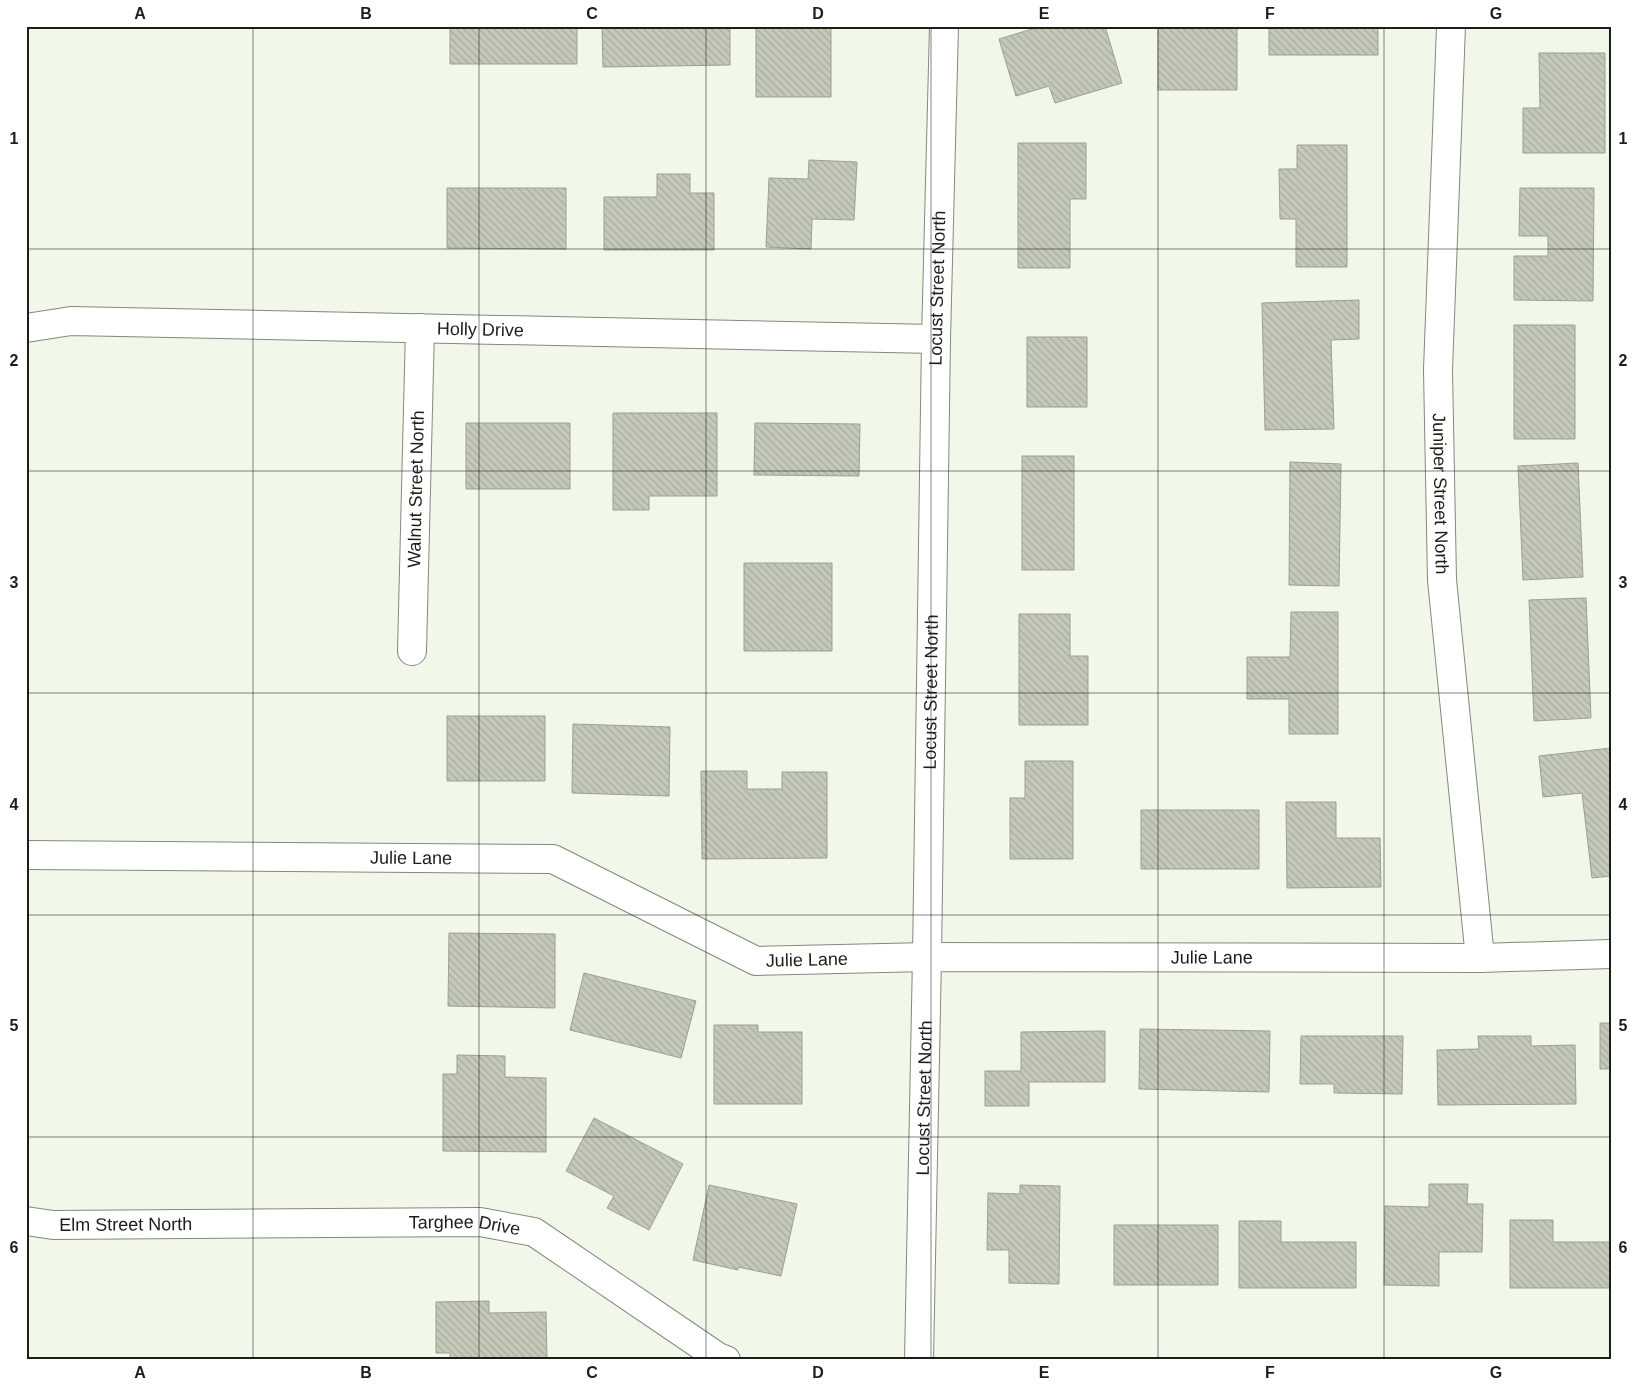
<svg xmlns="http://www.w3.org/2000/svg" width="1637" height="1386" viewBox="0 0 1637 1386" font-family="Arial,sans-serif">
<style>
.building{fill:url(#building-back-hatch);stroke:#9ba192}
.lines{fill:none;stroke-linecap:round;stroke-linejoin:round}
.minor-casing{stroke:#84897b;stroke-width:30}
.tertiary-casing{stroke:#84897b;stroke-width:30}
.minor{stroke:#fff;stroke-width:28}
.tertiary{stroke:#fff;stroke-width:28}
.grid{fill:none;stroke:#1c1e19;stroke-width:1;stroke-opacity:0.55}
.labels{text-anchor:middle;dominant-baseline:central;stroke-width:5;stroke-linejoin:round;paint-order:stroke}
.street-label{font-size:18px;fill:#1c1e19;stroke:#fff}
.neatline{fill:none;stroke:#1c1e19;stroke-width:2}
.grid-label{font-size:16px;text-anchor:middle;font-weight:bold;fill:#1c1e19}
</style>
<defs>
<pattern id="building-back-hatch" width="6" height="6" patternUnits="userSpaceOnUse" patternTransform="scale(1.25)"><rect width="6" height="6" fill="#c4c9ba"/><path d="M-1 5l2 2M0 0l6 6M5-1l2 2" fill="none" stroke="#a8ac9f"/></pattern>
</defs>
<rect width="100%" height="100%" fill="#f2f8e9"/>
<path class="building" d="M450,26H577V64H450Z
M602,26H730V65L603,67Z
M756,26H831V97H756Z
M1042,26H1105L1122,83L1055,103L1049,86L1016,96L999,39Z
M1201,26H1237V90H1158V28H1201Z
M1269,26H1378V55H1269Z
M1539,53H1605V153H1523V108H1540Z
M1018,143H1086V199H1070V268H1018Z
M1297,145H1347V267H1296V219H1280L1279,169H1297Z
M809,160L857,162L854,220L812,219L811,249L766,247L769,178L808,179Z
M657,174H690V193H714V250H604V197H657Z
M447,188H566V249L447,248Z
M1520,188H1594L1593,301L1514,300V256H1548V236H1519Z
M1359,300V339L1331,340L1334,429L1265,430L1262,303Z
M1514,325H1575V439H1514Z
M1027,337H1087V407H1027Z
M613,413H717V496H649V510H613Z
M466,423H570V489H466Z
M755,423L860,424L859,476L754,475Z
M1022,456H1074V570H1022Z
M1290,462L1341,464L1339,586L1289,585Z
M1578,463L1583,577L1523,580L1518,466Z
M744,563H832V651H744Z
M1586,598L1591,718L1534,721L1529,600Z
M1291,612H1338V734H1289V699H1247V657H1290Z
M1019,614H1070V656H1088V725H1019Z
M447,716H545V781H447Z
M573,724L670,727L669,796L572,793Z
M1611,748V876L1592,878L1582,793L1543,797L1539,756Z
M1025,761H1073V859H1010V798H1025Z
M701,771H747V789H782V772H827V858L702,859Z
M1286,802H1336V838H1380L1381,887L1287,888Z
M1141,810H1259V869H1141Z
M449,933L555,934V1008L448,1006Z
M584,973L696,1001L681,1058L570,1030Z
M1600,1023H1611V1069H1600Z
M714,1025H758V1032H802V1104H714Z
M1140,1029L1270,1031L1269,1092L1139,1089Z
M1105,1031V1082H1029V1106H985V1071H1021V1032Z
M1301,1036H1403L1402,1094L1334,1093V1084H1300Z
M1478,1036H1531V1046L1575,1045L1576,1104L1438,1105L1437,1050L1479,1049Z
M457,1055L505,1056V1077L546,1078V1152L443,1151V1074H457Z
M594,1118L683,1164L649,1230L607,1208L614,1196L566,1171Z
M1429,1184H1468L1467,1204H1483L1482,1252H1439V1286L1384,1285L1385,1206L1429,1207Z
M709,1185L797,1204L781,1276L738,1267V1270L693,1260Z
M1020,1185L1060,1186L1059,1284L1009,1283V1250H987L988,1193L1020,1194Z
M1510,1220H1553V1242H1611V1288H1510Z
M1239,1221H1281V1242H1356V1288H1239Z
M1114,1225H1218V1285H1114Z
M489,1301V1313L546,1312L547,1360H450V1353H436V1302Z"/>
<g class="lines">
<defs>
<g id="minor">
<path id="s1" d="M1451,26L1438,370L1442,580L1480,958"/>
<path id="s2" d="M26,328L71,321L936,339"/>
<path id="s3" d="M412,651L420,328"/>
<path id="s4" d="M26,855L553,859L756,961L927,957L1480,958L1611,954"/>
<path id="s5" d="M26,1221L53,1225L480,1222L534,1232L718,1357L726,1360"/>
</g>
<g id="tertiary">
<path id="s6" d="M919,1360L927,957L936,339L944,26"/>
</g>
</defs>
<use href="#minor" class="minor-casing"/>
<use href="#tertiary" class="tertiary-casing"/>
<use href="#minor" class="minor"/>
<use href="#tertiary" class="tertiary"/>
</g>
<path class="grid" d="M253,26V1360M479,26V1360M706,26V1360M931,26V1360M1158,26V1360M1384,26V1360M26,249H1611M26,471H1611M26,693H1611M26,915H1611M26,1137H1611"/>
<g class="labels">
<g class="street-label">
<text stroke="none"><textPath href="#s6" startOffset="1072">Locust Street North</textPath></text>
<text stroke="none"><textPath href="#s2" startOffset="455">Holly Drive</textPath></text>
<text stroke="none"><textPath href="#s3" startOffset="162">Walnut Street North</textPath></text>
<text stroke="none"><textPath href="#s1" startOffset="468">Juniper Street North</textPath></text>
<text stroke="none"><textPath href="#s6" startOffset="668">Locust Street North</textPath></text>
<text stroke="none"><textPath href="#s4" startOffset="385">Julie Lane</textPath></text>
<text stroke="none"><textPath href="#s4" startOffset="1210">Julie Lane</textPath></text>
<text stroke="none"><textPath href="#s4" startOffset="805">Julie Lane</textPath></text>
<text stroke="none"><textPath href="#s6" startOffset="262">Locust Street North</textPath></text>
<text stroke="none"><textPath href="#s5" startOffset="100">Elm Street North</textPath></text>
<text stroke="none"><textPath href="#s5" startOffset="439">Targhee Drive</textPath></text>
</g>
</g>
<rect width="1637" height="1386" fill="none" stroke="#ffffff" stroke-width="55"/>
<rect x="28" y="28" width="1582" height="1330" class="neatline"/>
<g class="grid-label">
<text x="140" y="19">A</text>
<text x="366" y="19">B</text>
<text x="592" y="19">C</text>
<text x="818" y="19">D</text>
<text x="1044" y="19">E</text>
<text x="1270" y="19">F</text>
<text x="1496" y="19">G</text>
<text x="14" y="144">1</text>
<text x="1623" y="144">1</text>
<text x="14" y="366">2</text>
<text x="1623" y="366">2</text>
<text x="14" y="588">3</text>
<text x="1623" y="588">3</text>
<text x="14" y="810">4</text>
<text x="1623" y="810">4</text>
<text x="14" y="1031">5</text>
<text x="1623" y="1031">5</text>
<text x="14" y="1253">6</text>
<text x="1623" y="1253">6</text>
<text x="140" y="1378">A</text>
<text x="366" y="1378">B</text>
<text x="592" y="1378">C</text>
<text x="818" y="1378">D</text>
<text x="1044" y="1378">E</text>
<text x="1270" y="1378">F</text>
<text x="1496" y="1378">G</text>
</g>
</svg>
